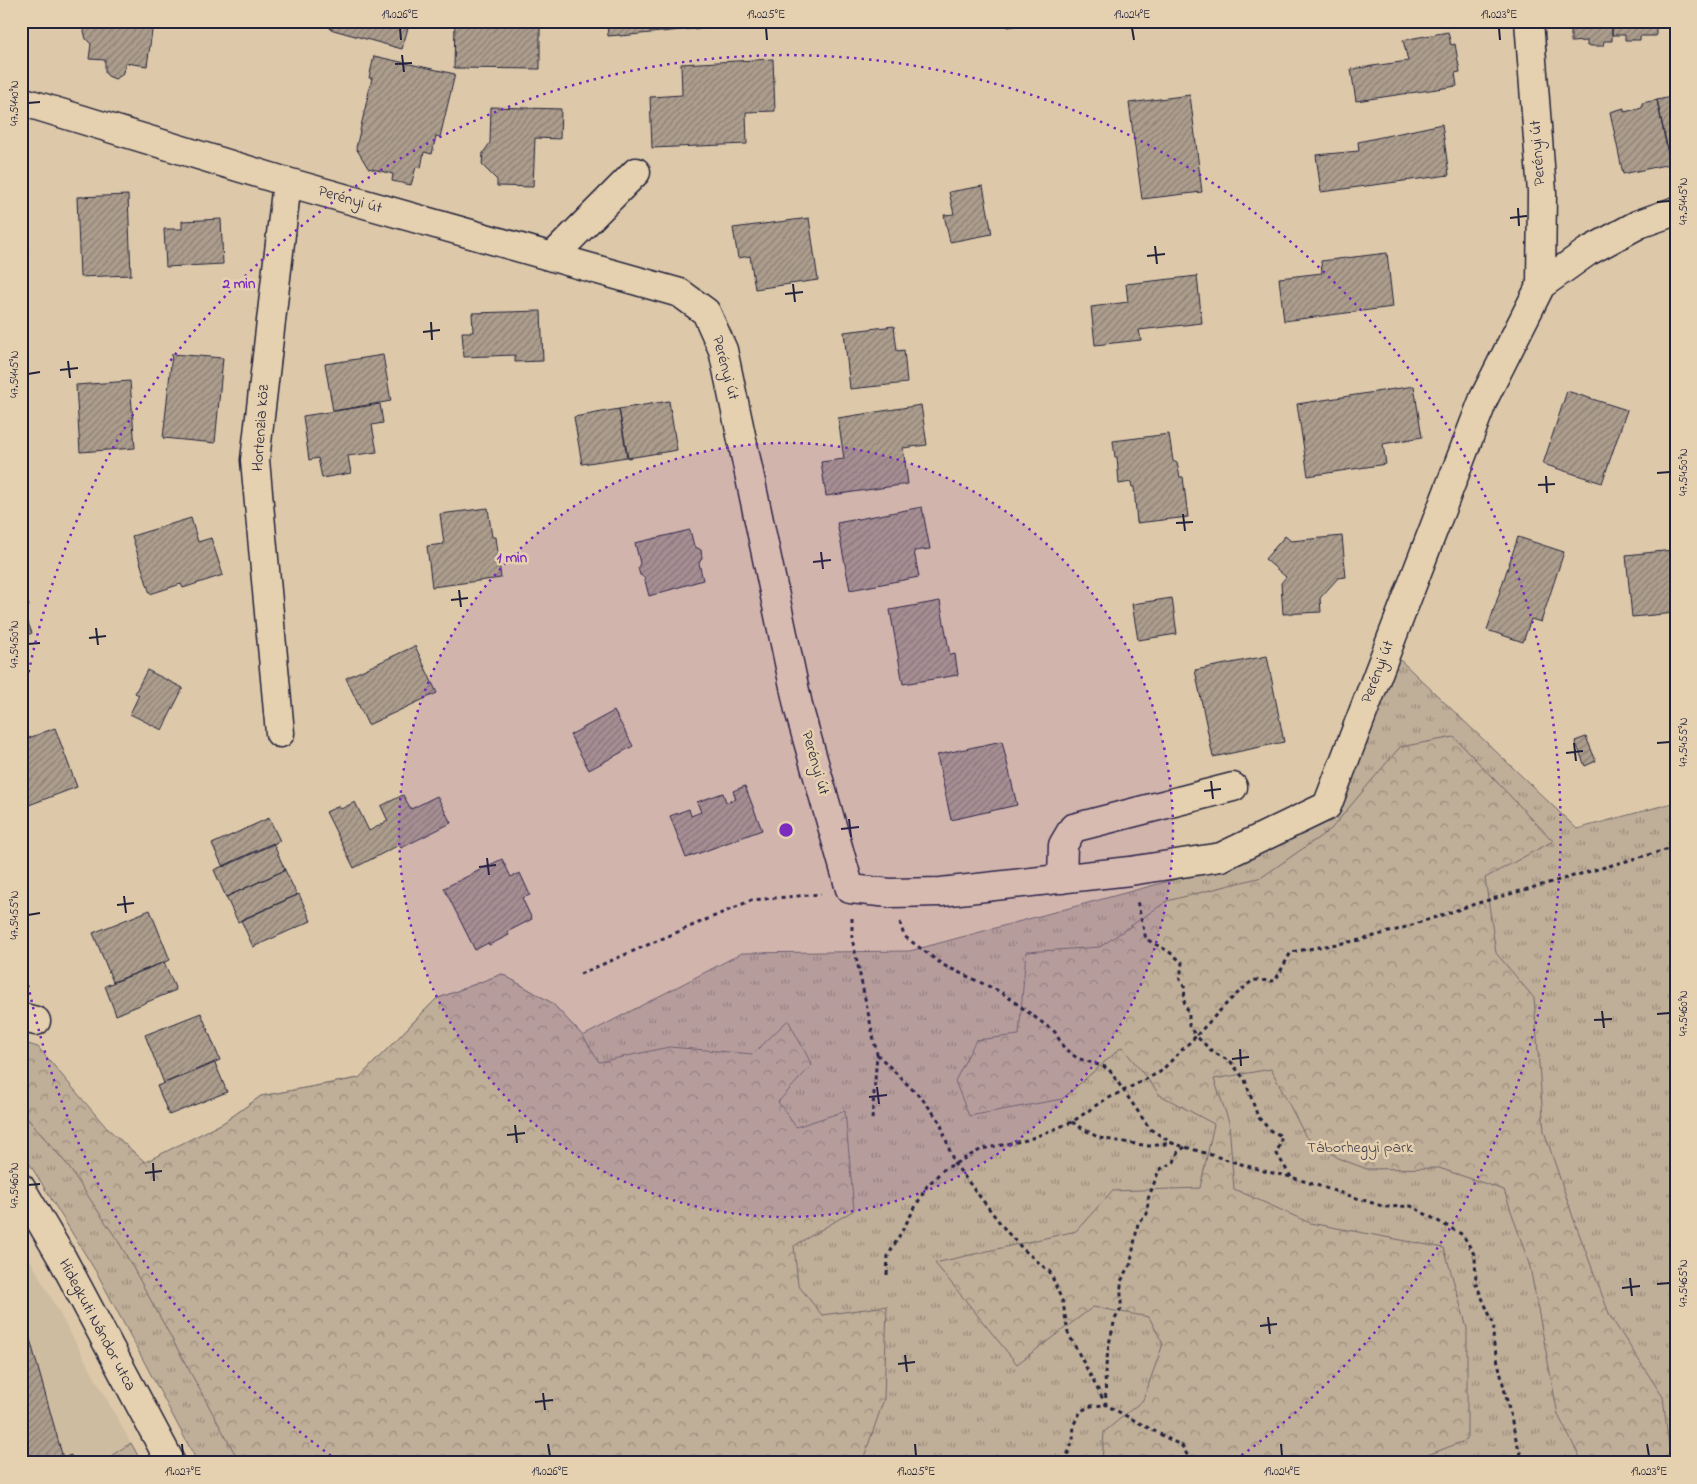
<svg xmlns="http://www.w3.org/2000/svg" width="1697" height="1484" viewBox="0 0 1697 1484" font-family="'Indie Flower',sans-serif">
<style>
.built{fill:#cebca1}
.grass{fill:url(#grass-tufts);stroke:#70686a}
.forest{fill:url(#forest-crowns);stroke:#70686a}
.building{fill:url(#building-hatch);stroke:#22223b}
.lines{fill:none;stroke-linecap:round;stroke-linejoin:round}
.minor-casing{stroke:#22223b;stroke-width:31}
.path{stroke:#22223b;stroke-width:3;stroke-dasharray:4 4;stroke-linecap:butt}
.minor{stroke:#e5d0af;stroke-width:28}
.ticks{fill:none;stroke:#22223b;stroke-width:2}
.ring{fill:none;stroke:#7b2cbf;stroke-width:2.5;stroke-dasharray:2.5 5}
.labels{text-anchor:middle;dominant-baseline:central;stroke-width:5;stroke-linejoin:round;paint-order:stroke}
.street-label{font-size:16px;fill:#22223b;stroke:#e5d0af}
.park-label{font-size:16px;fill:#413e4e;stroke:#e5d0af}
.centre{fill:#7b2cbf;stroke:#e5d0af;stroke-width:2.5}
.ring-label{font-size:15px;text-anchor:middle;font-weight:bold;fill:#7b2cbf;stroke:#e5d0af;stroke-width:5;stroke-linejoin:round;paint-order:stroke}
.neatline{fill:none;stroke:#22223b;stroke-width:2}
.ticks-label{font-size:12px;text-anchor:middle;fill:#22223b}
</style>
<defs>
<pattern id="grass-tufts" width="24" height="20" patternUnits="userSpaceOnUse" patternTransform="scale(1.25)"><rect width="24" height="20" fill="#bfae98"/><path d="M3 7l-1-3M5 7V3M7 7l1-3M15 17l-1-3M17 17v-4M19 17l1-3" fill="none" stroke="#9b8d7d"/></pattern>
<pattern id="forest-crowns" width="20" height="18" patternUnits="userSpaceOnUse" patternTransform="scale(1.25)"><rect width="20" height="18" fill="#bfae98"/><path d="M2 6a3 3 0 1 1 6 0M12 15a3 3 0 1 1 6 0" fill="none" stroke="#9b8d7d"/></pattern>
<pattern id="building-hatch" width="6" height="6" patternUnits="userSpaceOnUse" patternTransform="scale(1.25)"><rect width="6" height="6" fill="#ac9d8d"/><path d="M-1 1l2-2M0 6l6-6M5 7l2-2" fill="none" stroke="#8c8074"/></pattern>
</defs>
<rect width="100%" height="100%" fill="#ddc9aa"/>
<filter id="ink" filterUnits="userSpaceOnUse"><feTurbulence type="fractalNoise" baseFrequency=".02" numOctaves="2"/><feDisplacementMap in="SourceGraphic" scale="10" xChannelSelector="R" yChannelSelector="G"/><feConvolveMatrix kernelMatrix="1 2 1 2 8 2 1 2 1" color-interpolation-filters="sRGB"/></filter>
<g filter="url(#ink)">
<path class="built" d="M21,1243L142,1463H21Z"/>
<path class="grass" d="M1395,655L1577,829L1676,802V1463H198L98,1275L21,1150V1111L66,1163H145L223,1123L261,1096L359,1078L436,999L502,974L552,1003L583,1036L742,953L910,951L1221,867L1333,811Z"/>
<path class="forest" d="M1454,737L1553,841L1485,878L1496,953L1534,998L1544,1131L1574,1220L1610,1316L1663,1397L1671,1463H1583L1558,1415L1530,1267L1504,1190L1439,1168L1367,1169L1340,1159L1306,1137L1271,1069L1214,1079L1229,1122L1234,1189L1310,1223L1444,1248L1467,1328V1440L1407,1463H1384L1354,1454L1352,1463H1102L1104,1432L1143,1400L1163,1344L1149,1317L1093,1307L1017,1364L935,1263L1076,1231L1112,1191L1200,1188L1214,1124L1160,1095L1122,1047L1062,1099L969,1116L955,1081L976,1040L1019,1035L1026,952L1100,947L1167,901L1262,877L1331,829L1400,747Z
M502,974L552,1003L583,1036L599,1062L669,1047L753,1054L788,1020L812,1065L778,1102L796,1127L845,1111L854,1210L794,1246L798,1285L822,1315L887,1306L884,1399L863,1460L861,1463H240L120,1244L66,1163L21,1111V1042L38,1047L106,1127L145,1162L223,1123L261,1096L359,1078L436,999Z
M131,1443L142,1463H114L112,1455Z"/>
<path class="building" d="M89,21H132L153,24L147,66L126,63L122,75L115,79L108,76L105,73V60L89,59L91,44L86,39L84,31Z
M332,21H410L402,49L330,29Z
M455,21L540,23V69L454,68Z
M607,21H711L712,27L620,36V35L608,36Z
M1007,21H1042L1008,27Z
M1571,21H1612V41H1604L1603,46H1587V41L1571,42Z
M1612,21H1656V36H1640V40H1625V35H1612Z
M1448,32L1451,45L1455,44L1460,72L1455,73L1457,86L1356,101L1351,69L1408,61L1403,40Z
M374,56L455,74L440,137L436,136L432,154L424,152L421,168L416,167L411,185L392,181L393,174L368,168L356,148L372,78H369Z
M773,59L775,111L746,112L747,144L652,148L650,97L682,95L681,64Z
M1190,95L1202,192L1142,199L1129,103Z
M1676,96V169H1672L1657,100Z
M1657,100L1670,164L1623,174L1610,112L1624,108V112L1642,108V103Z
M491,107L561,109L560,139L535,138L533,187L497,186V180L482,165L483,153L490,143Z
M1442,124L1449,175L1321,192L1316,155L1359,151L1358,142Z
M983,186L992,234L950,242L944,215L954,214L949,192Z
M128,195L131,275L80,277L77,197Z
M809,218L818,280L755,289L750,256L738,258L733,228Z
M221,219L223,264L166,267L164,229H182V221Z
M27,232L28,262H21V233Z
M1387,253L1393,307L1284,321L1279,278L1322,273L1321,261Z
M1197,276L1202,323L1139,330L1141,340L1095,345L1091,307L1128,302L1126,284Z
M541,311L543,361L515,362V355L464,357L462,332H473L472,313Z
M894,326L897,351L904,350L907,383L850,389L844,332Z
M172,354L223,358L215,443L163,438Z
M383,355L391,401L333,411L325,364Z
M130,381L135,448L80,452L76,385Z
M1414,386L1422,437L1383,444L1386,464L1308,476L1297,404Z
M1567,391L1627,410L1602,483L1543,464Z
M669,401L677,450L628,458L619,409Z
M380,404L383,423L372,425L377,452L348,456L351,473L322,478L318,458L309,460L303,416Z
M921,405L927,445L903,448L908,484L826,496L821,462L844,459L838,418Z
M619,409L627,457L582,464L574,417Z
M1169,434L1173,461L1177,463L1180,477H1183L1188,517L1137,523L1134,487H1132L1131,482L1119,484L1117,457H1115L1113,441Z
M922,507L930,549L914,551L919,577L850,590L837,523Z
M488,508L492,537H496L501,578L432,587L427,546L444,544L440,514Z
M191,518L198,542L211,538L223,575L183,588L181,584L150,594L132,536Z
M690,530L694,546L701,550L702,558L699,563L703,580L649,596L644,577L640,575L638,568L640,563L635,543Z
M1285,536L1291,541L1342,536L1346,577L1338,578L1320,598L1321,612L1283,614L1281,583L1286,577L1265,559Z
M1518,537L1564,552L1541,622L1531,619L1523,642L1487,630Z
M1673,550V553H1676V613L1632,617L1626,555Z
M21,587L29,606L21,609Z
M1172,598L1177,634L1138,640L1132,604Z
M940,601L950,655L955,654L958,675L903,684L890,610Z
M22,608L32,633L21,637V609Z
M415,646L437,693L368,725L346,678Z
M1267,656L1284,742L1213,757L1195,670Z
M147,670L183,688L162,730L130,714L139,695L135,693Z
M614,711L633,746L589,770L570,735Z
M55,728L77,787L21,808V741Z
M1586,737L1596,761L1585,766L1575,741Z
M1002,741L1017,805L951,820L937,755Z
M745,786L762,830L686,858L670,816L689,809L691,816L701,812L697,802L723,793L726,802L736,799L733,791Z
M403,795L411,809L437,796L451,823L401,848L399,845L354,868L326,812L339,806L341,809L355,802L369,831L388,821L381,806Z
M269,818L280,841L223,867L212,844Z
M273,843L285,870L226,897L214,870Z
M502,859L511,877L520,873L530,895L522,898L532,919L507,932L509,935L489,945L488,943L475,950L444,888Z
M285,870L297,895L238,922L226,897Z
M299,894L311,921L253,947L241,920Z
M150,910L170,960L113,982L93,933Z
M164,962L176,990L116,1015L105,986Z
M201,1013L220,1060L164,1083L145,1035Z
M215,1063L227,1092L169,1115L157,1086Z
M28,1332L63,1458L71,1455L72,1463H21V1334Z"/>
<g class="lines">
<defs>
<path id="minor" d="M1529,21L1542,192L1541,285
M21,101L287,182L680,293L706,312L723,350L799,710L850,889L890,893L941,892L1130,871L1221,857L1327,806L1484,398L1541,285L1587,252L1639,224L1676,211
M552,257L636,172
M280,733L255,460L287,182
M1062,879L1063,845L1073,828L1233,787
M21,1017L36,1021
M21,1188L62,1258L171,1463"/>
</defs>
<use href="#minor" class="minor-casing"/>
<path class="path" d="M852,918V938L877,1054L872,1120
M900,922L904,936L943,965L1001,992L1055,1032L1064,1048L1077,1058L1108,1068L1150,1129L1172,1143
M580,974L752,900L821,894
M877,1054L925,1102L940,1122L954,1163L1007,1232L1024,1250L1050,1272L1063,1303L1068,1333L1106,1405L1091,1406L1081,1411L1074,1424L1073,1441L1064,1463
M1072,1122L1099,1138L1149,1146L1172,1143L1264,1171L1291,1177L1385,1207L1411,1206L1463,1235L1475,1256L1476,1284L1494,1325L1493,1341L1516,1439L1523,1463
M1185,1147L1178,1152L1174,1162L1159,1170L1148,1199L1147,1214L1138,1223L1130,1266L1121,1281V1309L1115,1319L1109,1344L1105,1373L1106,1405L1182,1446L1192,1463
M1291,1177L1277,1154L1282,1136L1271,1131L1258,1117L1245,1080L1231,1062L1213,1052L1196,1036L1230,1000L1253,980L1275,981L1291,952L1360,940L1400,929L1478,903L1676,847
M887,1275L888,1256L927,1186L943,1170L982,1149L1027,1140L1072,1122L1101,1102L1160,1072L1196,1036L1189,1026V1014L1184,1001L1185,988L1180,980L1182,962L1168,951L1146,939L1137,901"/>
<use href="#minor" class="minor"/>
</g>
</g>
<path class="ticks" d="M400,28L401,40M766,28L767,40M1132,28L1134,40M1499,28L1500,40M402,55L404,72M395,64L412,63M28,103L40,102M1657,202L1670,201M1518,208L1519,226M1510,218L1527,216M1155,246L1157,264M1147,256L1165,254M793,284L795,302M785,294L803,292M431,322L432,340M423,332L440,330M68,361L70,378M60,370L78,368M28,374L40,372M1657,473L1670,472M1546,476L1547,493M1538,485L1555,484M1183,514L1185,531M1176,523L1193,522M821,552L823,569M813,562L831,560M459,590L461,607M451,600L468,598M96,628L98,645M89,638L106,636M28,644L40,643M1574,743L1576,761M1657,743L1670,742M1566,753L1583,751M1211,781L1213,799M1204,791L1221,789M849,819L851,837M841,829L859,827M487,858L489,875M479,867L496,865M124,896L126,913M117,905L134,903M28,915L40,913M1602,1011L1604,1028M1657,1014L1670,1013M1594,1020L1612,1019M1240,1049L1241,1066M1232,1059L1249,1057M877,1087L879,1104M869,1097L887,1095M515,1125L517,1143M507,1135L525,1133M153,1163L154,1181M145,1173L162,1171M28,1185L40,1184M1630,1278L1632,1296M1657,1284L1670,1283M1622,1288L1640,1286M1268,1317L1270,1334M1260,1326L1277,1324M905,1355L907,1372M898,1364L915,1362M543,1393L545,1410M535,1402L553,1400M182,1444L183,1456M548,1444L550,1456M915,1444L916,1456M1281,1444L1282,1456M1647,1444L1649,1456"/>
<circle cx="786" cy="830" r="387" fill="#7b2cbf" fill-opacity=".12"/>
<g class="ring">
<circle cx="786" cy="830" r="387"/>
<path d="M337 1460A774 774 0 0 1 22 951M22 709A774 774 0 1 1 1235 1460"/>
</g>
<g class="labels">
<g class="street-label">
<text transform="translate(1538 153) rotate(-94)">Perényi út</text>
<text transform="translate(350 200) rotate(16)">Perényi út</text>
<text transform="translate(725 368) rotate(75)">Perényi út</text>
<text transform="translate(261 428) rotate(-86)">Hortenzia köz</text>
<text transform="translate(1378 672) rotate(-69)">Perényi út</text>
<text transform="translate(815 763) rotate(74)">Perényi út</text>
<text transform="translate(97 1325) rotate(62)">Hidegkuti Nándor utca</text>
</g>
<g class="park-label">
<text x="1360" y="1148">Táborhegyi park</text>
</g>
</g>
<circle cx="786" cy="830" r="8" class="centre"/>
<g class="ring-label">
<text x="239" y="288">2 min</text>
<text x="512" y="562">1 min</text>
</g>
<rect width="1697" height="1484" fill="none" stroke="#e5d0af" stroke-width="55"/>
<rect x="28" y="28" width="1642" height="1428" class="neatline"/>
<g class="ticks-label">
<text x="400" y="18">19.026°E</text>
<text x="766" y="18">19.025°E</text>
<text x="1132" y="18">19.024°E</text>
<text x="1499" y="18">19.023°E</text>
<text transform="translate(14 103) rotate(-90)" y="4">47.5440°N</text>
<text transform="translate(1683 201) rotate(-90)" y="4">47.5445°N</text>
<text transform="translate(14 374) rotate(-90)" y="4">47.5445°N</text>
<text transform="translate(1683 472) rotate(-90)" y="4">47.5450°N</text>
<text transform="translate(14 644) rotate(-90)" y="4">47.5450°N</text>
<text transform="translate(1683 742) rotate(-90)" y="4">47.5455°N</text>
<text transform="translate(14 915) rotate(-90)" y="4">47.5455°N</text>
<text transform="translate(1683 1013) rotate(-90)" y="4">47.5460°N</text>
<text transform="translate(14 1185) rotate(-90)" y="4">47.5460°N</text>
<text transform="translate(1683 1283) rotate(-90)" y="4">47.5465°N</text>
<text x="183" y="1475">19.027°E</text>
<text x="550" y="1475">19.026°E</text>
<text x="916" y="1475">19.025°E</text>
<text x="1282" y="1475">19.024°E</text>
<text x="1649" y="1475">19.023°E</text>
</g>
</svg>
